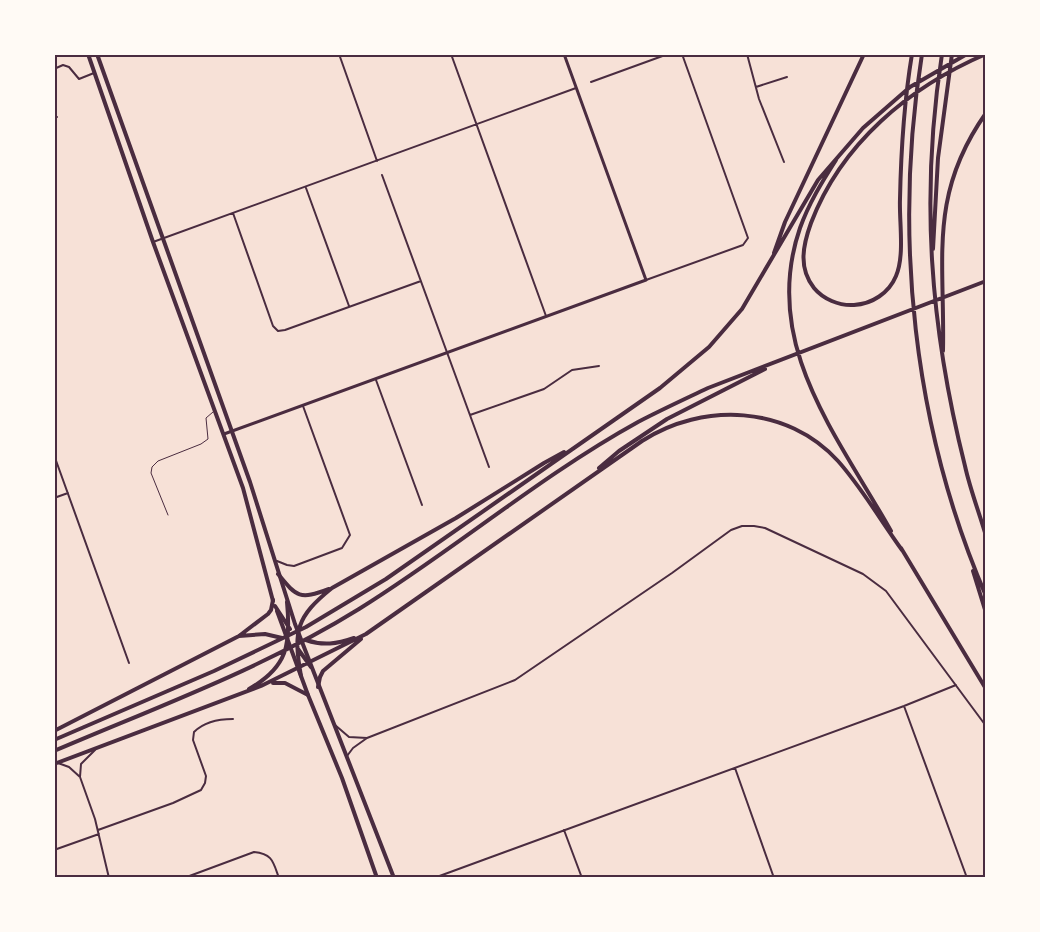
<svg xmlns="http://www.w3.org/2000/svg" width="1040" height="932" viewBox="0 0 1040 932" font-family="Rubik,sans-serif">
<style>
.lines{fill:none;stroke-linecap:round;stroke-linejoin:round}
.service{stroke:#4a2c40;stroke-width:1}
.minor{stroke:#4a2c40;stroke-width:2}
.tertiary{stroke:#4a2c40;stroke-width:3}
.primary{stroke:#4a2c40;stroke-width:4}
.motorway{stroke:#4a2c40;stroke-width:4}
.neatline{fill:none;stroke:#4a2c40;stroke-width:2}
</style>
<rect width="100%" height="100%" fill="#f7e1d7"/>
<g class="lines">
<path class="service" d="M168,515L151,473L152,467L158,461L201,444L208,439L206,418L213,412"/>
<path class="minor" d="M339,54L377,161
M451,54L546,316
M747,54L759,99L784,162
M54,69L63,65L69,67L79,79L94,73
M591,82L668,54
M756,87L787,77
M54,117H57
M382,175L489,467
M306,188L349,306
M233,213L273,326L278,331L285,330L421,281
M153,242L576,88
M646,280L743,245L748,238L682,54
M376,380L422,505
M470,415L544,389L572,370L599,366
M54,455L129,663
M54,498L68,493
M277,561L287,565L294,566L342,548L350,535L303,406
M904,706L967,878
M335,725L349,737L367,738
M347,756L353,748L367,738L515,680L672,573L731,530L742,526H754L765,528L863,574L886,591L986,726
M58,763L69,767L80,777L95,819L109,878
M735,768L774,878
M80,777L81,764L95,750
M98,830L173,803L201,790L205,783L206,776L193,740L194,732C204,722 218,719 233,719
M564,830L582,878
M54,850L99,834
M184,878L254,852C273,854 273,862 279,878
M434,878L904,706L956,685"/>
<path class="tertiary" d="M224,434L646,280L564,54"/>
<path class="primary" d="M88,54L153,242L243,488L273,601
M97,54L250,482L295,624L394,878
M277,611L308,695L342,778L377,878"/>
<path class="motorway" d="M912,54C904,102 901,150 900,199C899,221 905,255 896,276C889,293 872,304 854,305C839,306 823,299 814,288C798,268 803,245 811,223C841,144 909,87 986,54
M922,54C893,235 913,427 986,596
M942,54C920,196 930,327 965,466C970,489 979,512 986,536
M836,160C822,182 809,203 800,228C760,344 838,436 891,531
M933,249L938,158L952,54
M774,253L785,222L864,54
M943,351C945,258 928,195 986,113
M599,468L619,451L667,419L765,369
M901,548L986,689
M973,571L986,613
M278,574C297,597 299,600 329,589
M275,606L290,629
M239,636L265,634L282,638
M306,640C323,646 337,644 354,638
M298,649L311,667
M301,676C293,631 296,617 332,588L456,518L544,463L564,452
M273,683H285L308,695
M318,687L320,677L323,671L361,639
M249,689C288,667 291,644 287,602
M54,731L239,636L268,614L271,610L273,600
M54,740L214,671L306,627L386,579L660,388L709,347L742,309L818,180L863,128L910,87L967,54
M54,751C157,707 264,668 359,609C454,550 540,476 638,422C661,410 685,399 708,388L986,281
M54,764L261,686L366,634L642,441C703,402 787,405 838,461C862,488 881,521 902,550"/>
</g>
<rect width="1040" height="932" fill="none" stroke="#fffaf5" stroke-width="111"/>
<rect x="56" y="56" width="928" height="820" class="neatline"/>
</svg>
